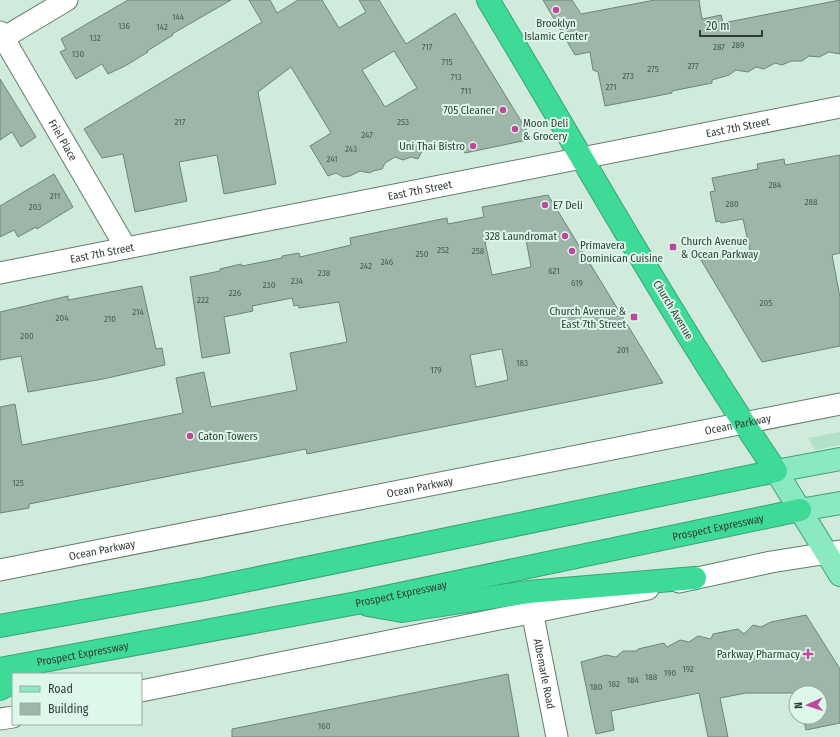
<svg xmlns="http://www.w3.org/2000/svg" width="840" height="737" viewBox="0 0 840 737" font-family="'Fira Sans Condensed',sans-serif">
<style>
.green{fill:#b1e1c6}
.building{fill:#9db6a8;stroke:#6d8577;fill-rule:evenodd}
.lines{fill:none;stroke-linecap:round;stroke-linejoin:round}
.street-casing{stroke:#647c6e;stroke-width:23}
.primary-casing{stroke:#3aa376;stroke-width:24}
.highway-casing{stroke:#3aa376;stroke-width:24}
.street{stroke:#fff;stroke-width:21}
.primary{stroke:#8be9c1;stroke-width:22}
.highway{stroke:#3eda98;stroke-width:22}
.poi-dot{fill:#bf489e;stroke:#ddf8e9;stroke-width:1.5}
.labels{text-anchor:middle;dominant-baseline:central;stroke-width:4;stroke-linejoin:round;paint-order:stroke}
.number-label{font-size:9px;fill:#4e5b53}
.poi-label{font-size:11px;fill:#333d37;stroke:#ddf8e9;text-anchor:end}
.street-label{font-size:11px;fill:#333d37;stroke:#ddf8e9}
</style>
<rect width="100%" height="100%" fill="#d0ebdb"/>
<path class="green" d="M840,432V445L815,450L808,438Z"/>
<path class="building" d="M128,0H231L172,34L173,35L147,51L148,52L125,66L108,74L102,64L76,79L60,52L66,49L61,39Z
M249,0H270L277,13L298,0H322L339,28L366,12L359,0H379L406,44L455,13L532,139L465,153L459,142L445,148L432,145L422,151L418,159L411,157L403,160L395,157L385,163L382,169L373,171L370,173L360,171L350,176L343,177L336,173L328,176L310,146L331,133L291,67L258,92L276,184L224,194L217,155L179,162L187,201L135,212L123,154L102,158L84,129L262,22ZM394,51L417,88L385,107L362,70Z
M543,0H572L581,14L655,0H699L702,19L721,15L723,23L840,0V54L829,52L819,57L809,56L802,61H791L782,65L775,63L764,69L756,67L748,72L736,70L729,75L712,80V83L672,91V93L605,106L598,72L593,70L590,52L575,55Z
M0,79L36,137L21,147L12,132L0,140Z
M840,155V253L832,255L840,297V346L762,362L701,260L750,250L743,219L721,223L720,221L716,222L710,192L715,191L712,178L758,169L757,164L784,159L785,165Z
M54,174L73,207L37,229L36,227L18,237L14,230L0,237V206Z
M548,195L663,383L307,454L306,449L29,504V508L0,513V407L15,404L22,445L183,413L176,378L204,372L211,407L297,390L290,353L347,342L339,302L299,308L298,305L294,306L292,298L252,306L253,311L224,317L230,353L202,358L190,277L220,271V269L241,264L242,266L282,258V256L299,253L300,257L351,245L350,238L427,222L447,218L448,224L484,217L482,207ZM525,234L531,267L492,275L485,242ZM502,349L508,380L476,387L470,355Z
M142,286L156,349L162,348L165,365L103,379L28,392L21,356L0,360V312L68,296V300Z
M806,615L840,669V723L806,730L803,717H820V693H746L720,698L728,737H708L699,693L611,711L614,730L596,734L581,662L606,655L616,657L623,651H637L638,649L664,643L667,647L680,640L689,642L698,636L711,639L713,634L738,629L744,634L753,625L761,627L771,622Z
M508,674L519,737H232V729Z"/>
<g class="lines">
<defs>
<g id="street">
<path id="s1" d="M0,32L126,248"/>
<path d="M0,40L67,0"/>
<path id="s2" d="M0,273L840,107"/>
<path id="s3" d="M0,570L840,404"/>
<path d="M679,582L771,562L840,551"/>
<path id="s4" d="M532,611L557,737"/>
<path d="M141,691L648,589"/>
<path d="M0,719L13,717"/>
</g>
<path id="primary" d="M840,459L776,471L840,575
M800,510L840,503"/>
<g id="highway">
<path d="M368,605L402,611L528,592L695,578"/>
<path d="M0,626L205,589L776,471C672,319 583,157 488,0"/>
<path id="s5" d="M0,669L357,603L800,510"/>
<path d="M0,689L13,682"/>
</g>
</defs>
<use href="#street" class="street-casing"/>
<use href="#primary" class="primary-casing"/>
<use href="#highway" class="highway-casing"/>
<use href="#street" class="street"/>
<use href="#primary" class="primary"/>
<use href="#highway" class="highway"/>
</g>
<g class="poi-dot">
<circle cx="556" cy="10" r="4"/>
<circle cx="503" cy="110" r="4"/>
<circle cx="515" cy="129" r="4"/>
<circle cx="473" cy="146" r="4"/>
<circle cx="545" cy="205" r="4"/>
<circle cx="565" cy="236" r="4"/>
<rect x="669" y="243" width="8" height="8" rx="2"/>
<circle cx="572" cy="251" r="4"/>
<rect x="630" y="313" width="8" height="8" rx="2"/>
<circle cx="190" cy="436" r="4"/>
<path d="M806 648h4v4h4v4h-4v4h-4v-4h-4v-4h4z"/>
</g>
<g class="labels">
<g class="number-label">
<text x="178" y="17">144</text>
<text x="124" y="26">136</text>
<text x="162" y="27">142</text>
<text x="95" y="38">132</text>
<text x="738" y="45">289</text>
<text x="427" y="47">717</text>
<text x="719" y="47">287</text>
<text x="78" y="54">130</text>
<text x="447" y="62">715</text>
<text x="693" y="66">277</text>
<text x="653" y="69">275</text>
<text x="628" y="76">273</text>
<text x="456" y="77">713</text>
<text x="611" y="87">271</text>
<text x="466" y="91">711</text>
<text x="180" y="122">217</text>
<text x="403" y="122">253</text>
<text x="367" y="135">247</text>
<text x="351" y="149">243</text>
<text x="332" y="159">241</text>
<text x="775" y="185">284</text>
<text x="55" y="196">211</text>
<text x="811" y="202">288</text>
<text x="732" y="204">280</text>
<text x="35" y="207">203</text>
<text x="443" y="250">252</text>
<text x="478" y="251">258</text>
<text x="422" y="254">250</text>
<text x="387" y="262">246</text>
<text x="366" y="266">242</text>
<text x="554" y="271">621</text>
<text x="324" y="273">238</text>
<text x="297" y="281">234</text>
<text x="577" y="283">619</text>
<text x="269" y="285">230</text>
<text x="235" y="293">226</text>
<text x="203" y="300">222</text>
<text x="766" y="303">205</text>
<text x="138" y="312">214</text>
<text x="62" y="318">204</text>
<text x="110" y="319">210</text>
<text x="27" y="336">200</text>
<text x="623" y="350">201</text>
<text x="522" y="363">183</text>
<text x="436" y="370">179</text>
<text x="18" y="483">125</text>
<text x="688" y="669">192</text>
<text x="670" y="673">190</text>
<text x="651" y="677">188</text>
<text x="633" y="680">184</text>
<text x="614" y="684">182</text>
<text x="596" y="687">180</text>
<text x="324" y="726">160</text>
</g>
<g class="poi-label">
<text x="556" y="23" text-anchor="middle">Brooklyn<tspan x="556" dy="13">Islamic Center</tspan></text>
<text x="495" y="110">705 Cleaner</text>
<text x="523" y="123" text-anchor="start">Moon Deli<tspan x="523" dy="13">&amp; Grocery</tspan></text>
<text x="465" y="146">Uni Thai Bistro</text>
<text x="553" y="205" text-anchor="start">E7 Deli</text>
<text x="557" y="236">328 Laundromat</text>
<text x="681" y="241" text-anchor="start">Church Avenue<tspan x="681" dy="13">&amp; Ocean Parkway</tspan></text>
<text x="580" y="245" text-anchor="start">Primavera<tspan x="580" dy="13">Dominican Cuisine</tspan></text>
<text x="626" y="311">Church Avenue &amp;<tspan x="626" dy="13">East 7th Street</tspan></text>
<text x="198" y="436" text-anchor="start">Caton Towers</text>
<text x="800" y="654">Parkway Pharmacy</text>
</g>
<g class="street-label">
<text stroke="none"><textPath href="#s2" startOffset="752">East 7th Street</textPath></text>
<text stroke="none"><textPath href="#s1" startOffset="125">Friel Place</textPath></text>
<text stroke="none"><textPath href="#s2" startOffset="428">East 7th Street</textPath></text>
<text stroke="none"><textPath href="#s2" startOffset="104">East 7th Street</textPath></text>
<text transform="translate(673 310) rotate(59)">Church Avenue</text>
<text stroke="none"><textPath href="#s3" startOffset="752">Ocean Parkway</textPath></text>
<text stroke="none"><textPath href="#s3" startOffset="428">Ocean Parkway</textPath></text>
<text stroke="none"><textPath href="#s5" startOffset="732">Prospect Expressway</textPath></text>
<text stroke="none"><textPath href="#s3" startOffset="104">Ocean Parkway</textPath></text>
<text stroke="none"><textPath href="#s5" startOffset="408">Prospect Expressway</textPath></text>
<text stroke="none"><textPath href="#s5" startOffset="84">Prospect Expressway</textPath></text>
<text stroke="none"><textPath href="#s4" startOffset="64">Albemarle Road</textPath></text>
</g>
</g>
<rect x="12" y="673" width="130" height="52" fill="#ddf8e9" stroke="#99ada2"/>
<rect x="20" y="686" width="20" height="6" fill="#8be9c1" stroke="#99ada2"/>
<text x="48" y="693" font-size="12" fill="#333d37">Road</text>
<rect x="20" y="703" width="20" height="12" fill="#9db6a8" stroke="#99ada2"/>
<text x="48" y="713" font-size="12" fill="#333d37">Building</text>
<g transform="translate(808 705) rotate(267)"><circle r="19" fill="#ddf8e9" stroke="#99ada2"/>
<path d="M0-3L7 15L0 10L-7 15Z" fill="#bf489e"/>
<text y="-6" font-size="11" font-weight="bold" text-anchor="middle" fill="#333d37">N</text>
</g>
<path d="M700 30v6h62v-6" fill="none" stroke="#333d37" stroke-width="2"/>
<text x="706" y="30" font-size="12" fill="#333d37" stroke="#ddf8e9" stroke-width="3" paint-order="stroke">20 m</text>
</svg>
